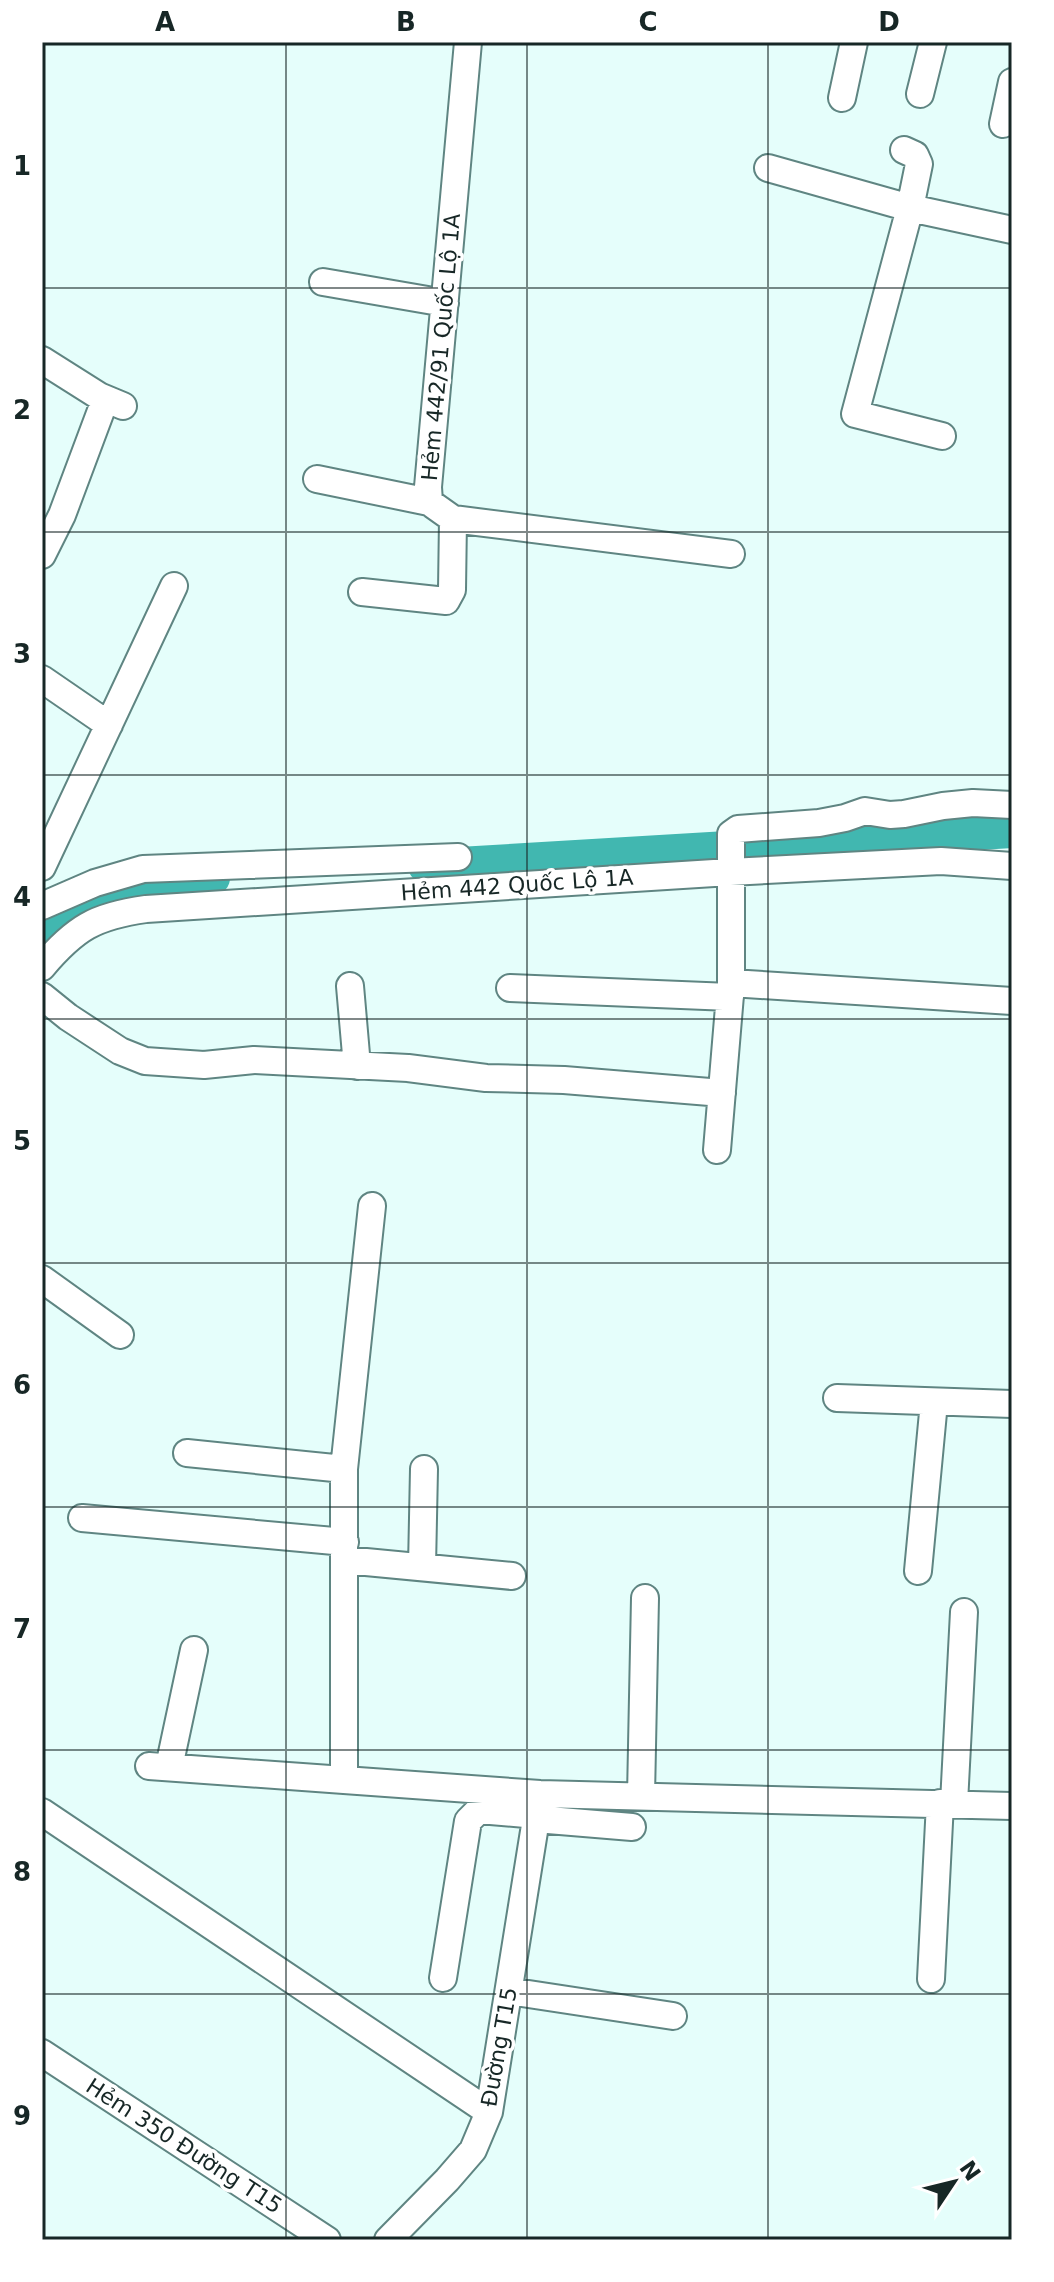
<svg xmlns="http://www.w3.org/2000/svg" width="1054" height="2282" viewBox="0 0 1054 2282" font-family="'DejaVu Sans',sans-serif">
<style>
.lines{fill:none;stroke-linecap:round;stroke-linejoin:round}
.river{stroke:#41b7b0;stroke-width:34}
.minor-casing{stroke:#5f8582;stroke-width:30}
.minor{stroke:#fff;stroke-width:26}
.grid{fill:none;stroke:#172726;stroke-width:2;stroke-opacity:0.55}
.labels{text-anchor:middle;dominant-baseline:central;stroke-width:7;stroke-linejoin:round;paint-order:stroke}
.street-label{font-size:22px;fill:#172726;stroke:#fff}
.neatline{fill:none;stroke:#172726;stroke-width:3}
.grid-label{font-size:26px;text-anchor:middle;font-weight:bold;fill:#172726}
</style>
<rect width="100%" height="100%" fill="#e5fefb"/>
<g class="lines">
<path class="river" d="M425,866L1012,831
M42,949C54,933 68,914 84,901C106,883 183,880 213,878"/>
<defs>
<path id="minor" d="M920,94L933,42
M842,98L854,42
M1003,124L1012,82
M904,150L915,155L919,164L910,208L855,414L942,436
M768,168L910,208L1012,230
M323,282L445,303
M42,360L99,396L123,406
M317,479L429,502
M453,519L731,554
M42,555L62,515L105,400
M362,592L446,601L452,590L453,519L429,502L428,487L468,42
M42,679L109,725
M42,867L174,586
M42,906L95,883L143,869L458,857
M42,967C75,928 95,916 146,909L730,872L941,861L1012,866
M731,983L1012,1001
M350,986L357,1066
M510,988L730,997
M42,996L68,1017L120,1051L145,1061L204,1065L254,1060L408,1068L486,1078L564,1080L722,1093
M717,1150L731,983V834L738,829L819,823L845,818L865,811L890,815L904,814L943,806L973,803L1012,805
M372,1206L344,1469V1780L540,1794L1012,1806
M42,1279L120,1335
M837,1398L1012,1404
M187,1453L344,1469
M82,1518L345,1542
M345,1560L512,1576
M422,1567L424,1469
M918,1571L934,1402
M149,1766L344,1780
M169,1767L194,1650
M641,1796L645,1598
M954,1803L964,1612
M42,1812L489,2112
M536,1819L632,1827
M443,1978L468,1821L479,1810L537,1815
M931,1979L940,1803
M509,1991L673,2016
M42,2053L327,2240
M388,2240L447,2180L473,2150L489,2112L540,1794"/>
</defs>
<use href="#minor" class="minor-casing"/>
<use href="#minor" class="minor"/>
</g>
<path class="grid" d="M286,42V2240M527,42V2240M768,42V2240M42,288H1012M42,532H1012M42,775H1012M42,1019H1012M42,1263H1012M42,1507H1012M42,1750H1012M42,1994H1012"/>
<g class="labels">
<g class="street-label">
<text transform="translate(441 347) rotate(-85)">Hẻm 442/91 Quốc Lộ 1A</text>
<text transform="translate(517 885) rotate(-4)">Hẻm 442 Quốc Lộ 1A</text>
<text transform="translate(499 2047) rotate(-80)">Đường T15</text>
<text transform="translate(184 2146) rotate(33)">Hẻm 350 Đường T15</text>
</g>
</g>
<rect width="1054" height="2282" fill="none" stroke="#ffffff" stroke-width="88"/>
<g transform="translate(954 2182) rotate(55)" stroke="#ffffff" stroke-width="6" paint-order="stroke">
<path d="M0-6L14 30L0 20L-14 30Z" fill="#172726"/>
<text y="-12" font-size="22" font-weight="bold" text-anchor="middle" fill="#172726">N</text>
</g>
<rect x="44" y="44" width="966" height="2194" class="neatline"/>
<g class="grid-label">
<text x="165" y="31">A</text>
<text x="406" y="31">B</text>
<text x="648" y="31">C</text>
<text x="889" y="31">D</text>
<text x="22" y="175">1</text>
<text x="22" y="419">2</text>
<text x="22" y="663">3</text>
<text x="22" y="906">4</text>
<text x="22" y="1150">5</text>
<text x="22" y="1394">6</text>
<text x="22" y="1638">7</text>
<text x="22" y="1881">8</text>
<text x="22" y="2125">9</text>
</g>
</svg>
